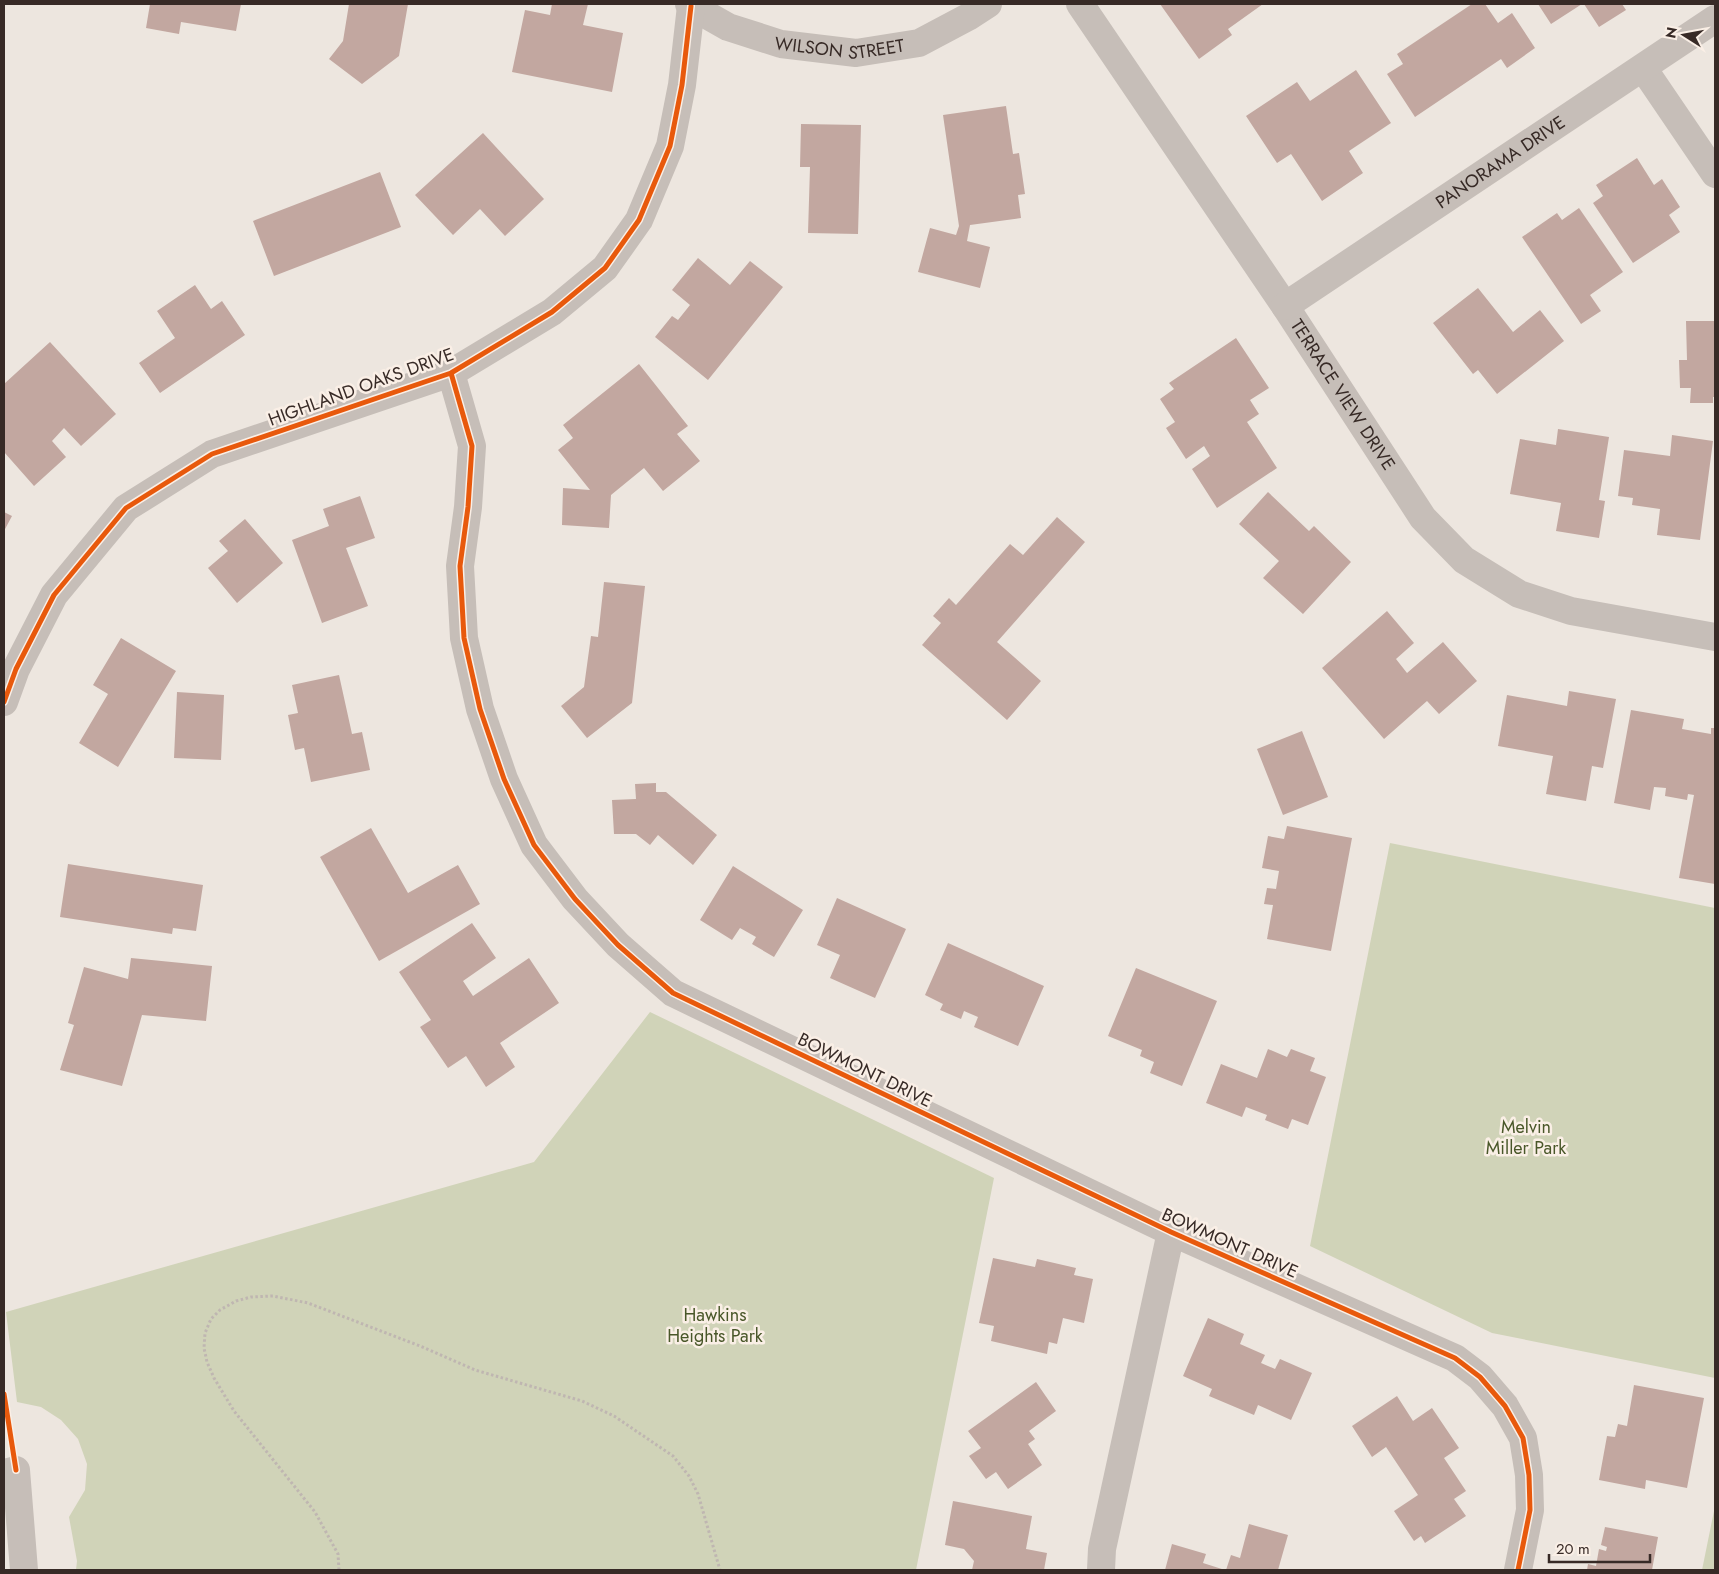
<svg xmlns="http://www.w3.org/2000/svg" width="1719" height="1574" viewBox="0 0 1719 1574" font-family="Jost,sans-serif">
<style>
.green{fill:#d0d3b8}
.building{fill:#c2a7a0}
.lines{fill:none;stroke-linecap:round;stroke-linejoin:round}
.path{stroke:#bfb6b1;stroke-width:3;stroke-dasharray:2.5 2.5;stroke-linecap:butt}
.minor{stroke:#c6beb8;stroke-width:28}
.cycleway-casing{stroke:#faefe6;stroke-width:8}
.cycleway{stroke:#e8590c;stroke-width:5}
.labels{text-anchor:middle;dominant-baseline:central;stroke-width:5;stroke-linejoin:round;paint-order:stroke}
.street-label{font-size:18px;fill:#372a26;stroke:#faefe6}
.park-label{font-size:18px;fill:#495729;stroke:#faefe6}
</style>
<rect width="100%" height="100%" fill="#ede6df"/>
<path class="green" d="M1390,843L1715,908V1378L1492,1333L1310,1246Z
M650,1012L994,1178L916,1570H76L77,1561L69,1517L85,1490L87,1464L78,1439L61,1420L41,1407L17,1402L6,1312L534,1162Z
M1715,1506V1570H1702Z"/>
<path class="building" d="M150,4H241L236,31L181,22L179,34L146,28Z
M349,4H408L399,56L362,84L329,59L343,41Z
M552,4H588L583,25L623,33L612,92L512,72L525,10L550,15Z
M1160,4H1263L1228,29L1232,35L1199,59Z
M1472,4H1485L1498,23L1512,13L1535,48L1507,68L1501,59L1415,117L1387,74L1403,64L1397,54Z
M1538,4H1582L1551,24Z
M1584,4H1622L1626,10L1599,27Z
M1356,70L1391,123L1349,151L1363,173L1322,201L1291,154L1277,163L1246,116L1297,82L1310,101Z
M1006,106L1013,154L1019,153L1025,194L1018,195L1021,218L970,225L967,241L990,247L980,288L918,272L930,228L956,235L959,226L943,115Z
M801,124L861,125L858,234L808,233L810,167H800Z
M483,133L544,199L505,236L480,209L453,235L415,195Z
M1637,158L1654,185L1662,179L1680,207L1669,215L1680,232L1633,263L1593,203L1603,196L1596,185Z
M380,172L401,227L274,276L253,221Z
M1579,208L1623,272L1590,295L1601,311L1581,324L1522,237L1557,213L1562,220Z
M698,258L730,285L750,261L783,287L708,380L655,337L672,316L678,320L690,305L672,290Z
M195,285L211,309L222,301L245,335L160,393L139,363L175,338L157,311Z
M1478,288L1513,332L1540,310L1564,341L1497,394L1478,370L1473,374L1433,323Z
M1686,321H1715V397H1713V403H1690L1691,388H1680L1679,360H1687Z
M1236,338L1269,388L1250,400L1259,414L1247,422L1277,468L1217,508L1192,469L1210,456L1204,446L1186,459L1166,428L1175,422L1160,399L1174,389L1169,383Z
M50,342L116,414L81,446L64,428L52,441L66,457L34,486L4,452V384Z
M639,364L688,426L677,434L700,461L663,491L644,468L611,495L609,528L562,525L563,488L590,490L558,450L573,438L563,425Z
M1558,429L1609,437L1599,500L1605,501L1599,538L1556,531L1561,503L1510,494L1520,439L1556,445Z
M1672,435L1713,441L1700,540L1657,535L1660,509L1632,505L1633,498L1618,496L1624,450L1670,456Z
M1268,492L1309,531L1314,526L1351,562L1303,614L1263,578L1279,561L1239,524Z
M360,496L375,538L346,548L368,606L322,623L292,540L329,526L323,509Z
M4,512L12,516L4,531Z
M1057,517L1085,542L997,642L1041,681L1007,720L922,645L941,623L933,616L949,598L956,605L1010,544L1023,555Z
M245,519L283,563L237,603L208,568L228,551L219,541Z
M604,582L645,586L632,703L587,738L561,706L584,687L591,636L598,637Z
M1387,611L1414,643L1396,659L1407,673L1443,642L1477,681L1439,714L1427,701L1384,739L1322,668Z
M121,638L176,671L118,767L79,743L108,694L93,685Z
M339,675L352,734L362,732L370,770L311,782L304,748L295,750L288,715L298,713L292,685Z
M1569,691L1616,699L1603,768L1592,766L1586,801L1546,794L1553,756L1498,746L1507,695L1567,706Z
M177,692L224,695L221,760L174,758Z
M1631,710L1684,719L1682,729L1711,734V728H1715V884L1679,878L1694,795L1688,794L1687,800L1665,796L1666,788L1654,787L1650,810L1614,803Z
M1302,731L1328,797L1283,815L1257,749Z
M656,783V792H666L717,835L693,865L658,835L650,845L636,834H614L612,800L636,799L635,784Z
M1287,826L1352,838L1331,951L1267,939L1273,905L1264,904L1267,888L1276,889L1279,871L1262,868L1268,836L1284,839Z
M371,828L408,893L458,865L480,904L379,961L320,857Z
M68,864L203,885L196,931L173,928L172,934L60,917Z
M733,866L803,910L774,957L752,944L756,937L740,928L732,940L700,920Z
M837,898L906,929L875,998L830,978L840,955L817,945Z
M472,923L496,958L463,981L473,996L529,958L559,1003L500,1043L515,1067L486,1087L466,1056L448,1068L420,1027L431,1020L399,972Z
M948,943L1044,986L1018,1046L974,1027L978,1017L964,1011L961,1019L940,1010L943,1004L925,995Z
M131,958L212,966L206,1021L142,1015L122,1086L60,1070L74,1025L68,1023L84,967L128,979Z
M1136,968L1217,1001L1182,1086L1150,1073L1154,1062L1140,1056L1142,1050L1108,1036Z
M1268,1049L1287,1057L1291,1049L1315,1058L1310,1071L1326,1077L1308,1125L1292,1119L1288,1129L1265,1120L1267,1115L1246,1107L1242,1117L1206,1103L1221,1064L1257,1078Z
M993,1258L1035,1267L1037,1259L1076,1268L1074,1275L1093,1279L1084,1323L1063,1318L1057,1344L1049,1342L1047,1354L991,1341L994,1326L979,1323Z
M1208,1318L1244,1334L1240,1344L1265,1355L1261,1363L1275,1369L1280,1359L1312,1373L1291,1420L1258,1405L1254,1415L1209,1396L1212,1389L1183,1376Z
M1036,1382L1056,1411L1029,1431L1035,1439L1028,1444L1042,1465L1008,1489L996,1472L986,1479L969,1456L981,1448L968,1431Z
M1634,1385L1704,1398L1687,1488L1646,1480L1645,1489L1599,1480L1607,1436L1615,1437L1618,1424L1627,1426Z
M1397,1396L1413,1421L1432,1408L1459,1448L1444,1458L1466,1491L1454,1499L1466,1516L1425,1543L1421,1536L1414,1541L1394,1511L1418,1495L1386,1447L1372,1457L1352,1426Z
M953,1501L1032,1516L1026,1549L1047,1553L1044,1570H972L974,1561L964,1549L945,1545Z
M1249,1524L1288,1535L1278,1570H1226L1231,1555L1240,1558Z
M1605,1527L1658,1537L1652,1570H1587L1588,1564L1596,1566L1599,1549L1606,1551L1607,1547L1601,1545Z
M1172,1544L1206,1554L1203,1563L1225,1570H1165Z"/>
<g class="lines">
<path class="path" d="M339,1570L338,1554L315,1512L234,1411L214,1378L207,1362L204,1348L205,1333L211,1319L220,1310L236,1301L251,1297L273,1296L308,1303L420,1346L475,1370L582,1401L614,1416L673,1456L689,1476L698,1494L720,1570"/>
<g class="minor">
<path id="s1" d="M689,4L691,6L728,27L781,44L856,53L919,43L968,17L988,4"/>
<path id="s2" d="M1080,4L1285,306L1423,518L1464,560L1519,594L1571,611L1715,637"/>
<path d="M1643,68L1715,174"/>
<path id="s3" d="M1285,306L1715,19"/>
<path d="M451,373L472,446L468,507L460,566L464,638L480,709L504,779L534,845L575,899L618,945L673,993L1171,1232L1455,1358L1480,1377L1505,1406L1523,1438L1529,1475L1530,1510L1518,1570"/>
<path d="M4,702L16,669L54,595L126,508L212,454L451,373L552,312L605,268L639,220L670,146L682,85L691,6"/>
<path d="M4,1473L16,1470L24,1570"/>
<path d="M1101,1570L1102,1549L1171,1232"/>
</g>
<defs>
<path id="cycleway" d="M451,373L472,446L468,507L460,566L464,638L480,709L504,779L534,845L575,899L618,945L673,993L1171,1232L1455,1358L1480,1377L1505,1406L1523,1438L1529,1475L1530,1510L1518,1570
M4,702L16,669L54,595L126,508L212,454L451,373L552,312L605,268L639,220L670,146L682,85L691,6
M4,1394L16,1470"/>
</defs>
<use href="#cycleway" class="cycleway-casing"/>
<use href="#cycleway" class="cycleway"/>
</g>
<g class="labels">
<g class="street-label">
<text stroke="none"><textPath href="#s1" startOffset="160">WILSON STREET</textPath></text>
<text stroke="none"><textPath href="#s3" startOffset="259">PANORAMA DRIVE</textPath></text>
<text transform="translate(361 387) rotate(-20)">HIGHLAND OAKS DRIVE</text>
<text stroke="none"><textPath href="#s2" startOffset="471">TERRACE VIEW DRIVE</textPath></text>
<text transform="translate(865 1070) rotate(26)">BOWMONT DRIVE</text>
<text transform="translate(1230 1243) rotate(24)">BOWMONT DRIVE</text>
</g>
<g class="park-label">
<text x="1526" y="1127">Melvin<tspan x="1526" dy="21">Miller Park</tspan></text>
<text x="715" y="1315">Hawkins<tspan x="715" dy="21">Heights Park</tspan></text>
</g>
</g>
<rect width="1719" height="1574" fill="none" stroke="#372a26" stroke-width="10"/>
<g transform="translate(1684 35) rotate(281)" stroke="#faefe6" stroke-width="4" paint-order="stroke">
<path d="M0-4L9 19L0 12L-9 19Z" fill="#372a26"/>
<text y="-8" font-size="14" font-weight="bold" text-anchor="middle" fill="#372a26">N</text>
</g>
<path d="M1549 1554v8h101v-8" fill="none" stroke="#372a26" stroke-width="2.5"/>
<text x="1556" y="1554" font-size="15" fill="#372a26" stroke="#faefe6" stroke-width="4" paint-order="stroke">20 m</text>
</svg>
